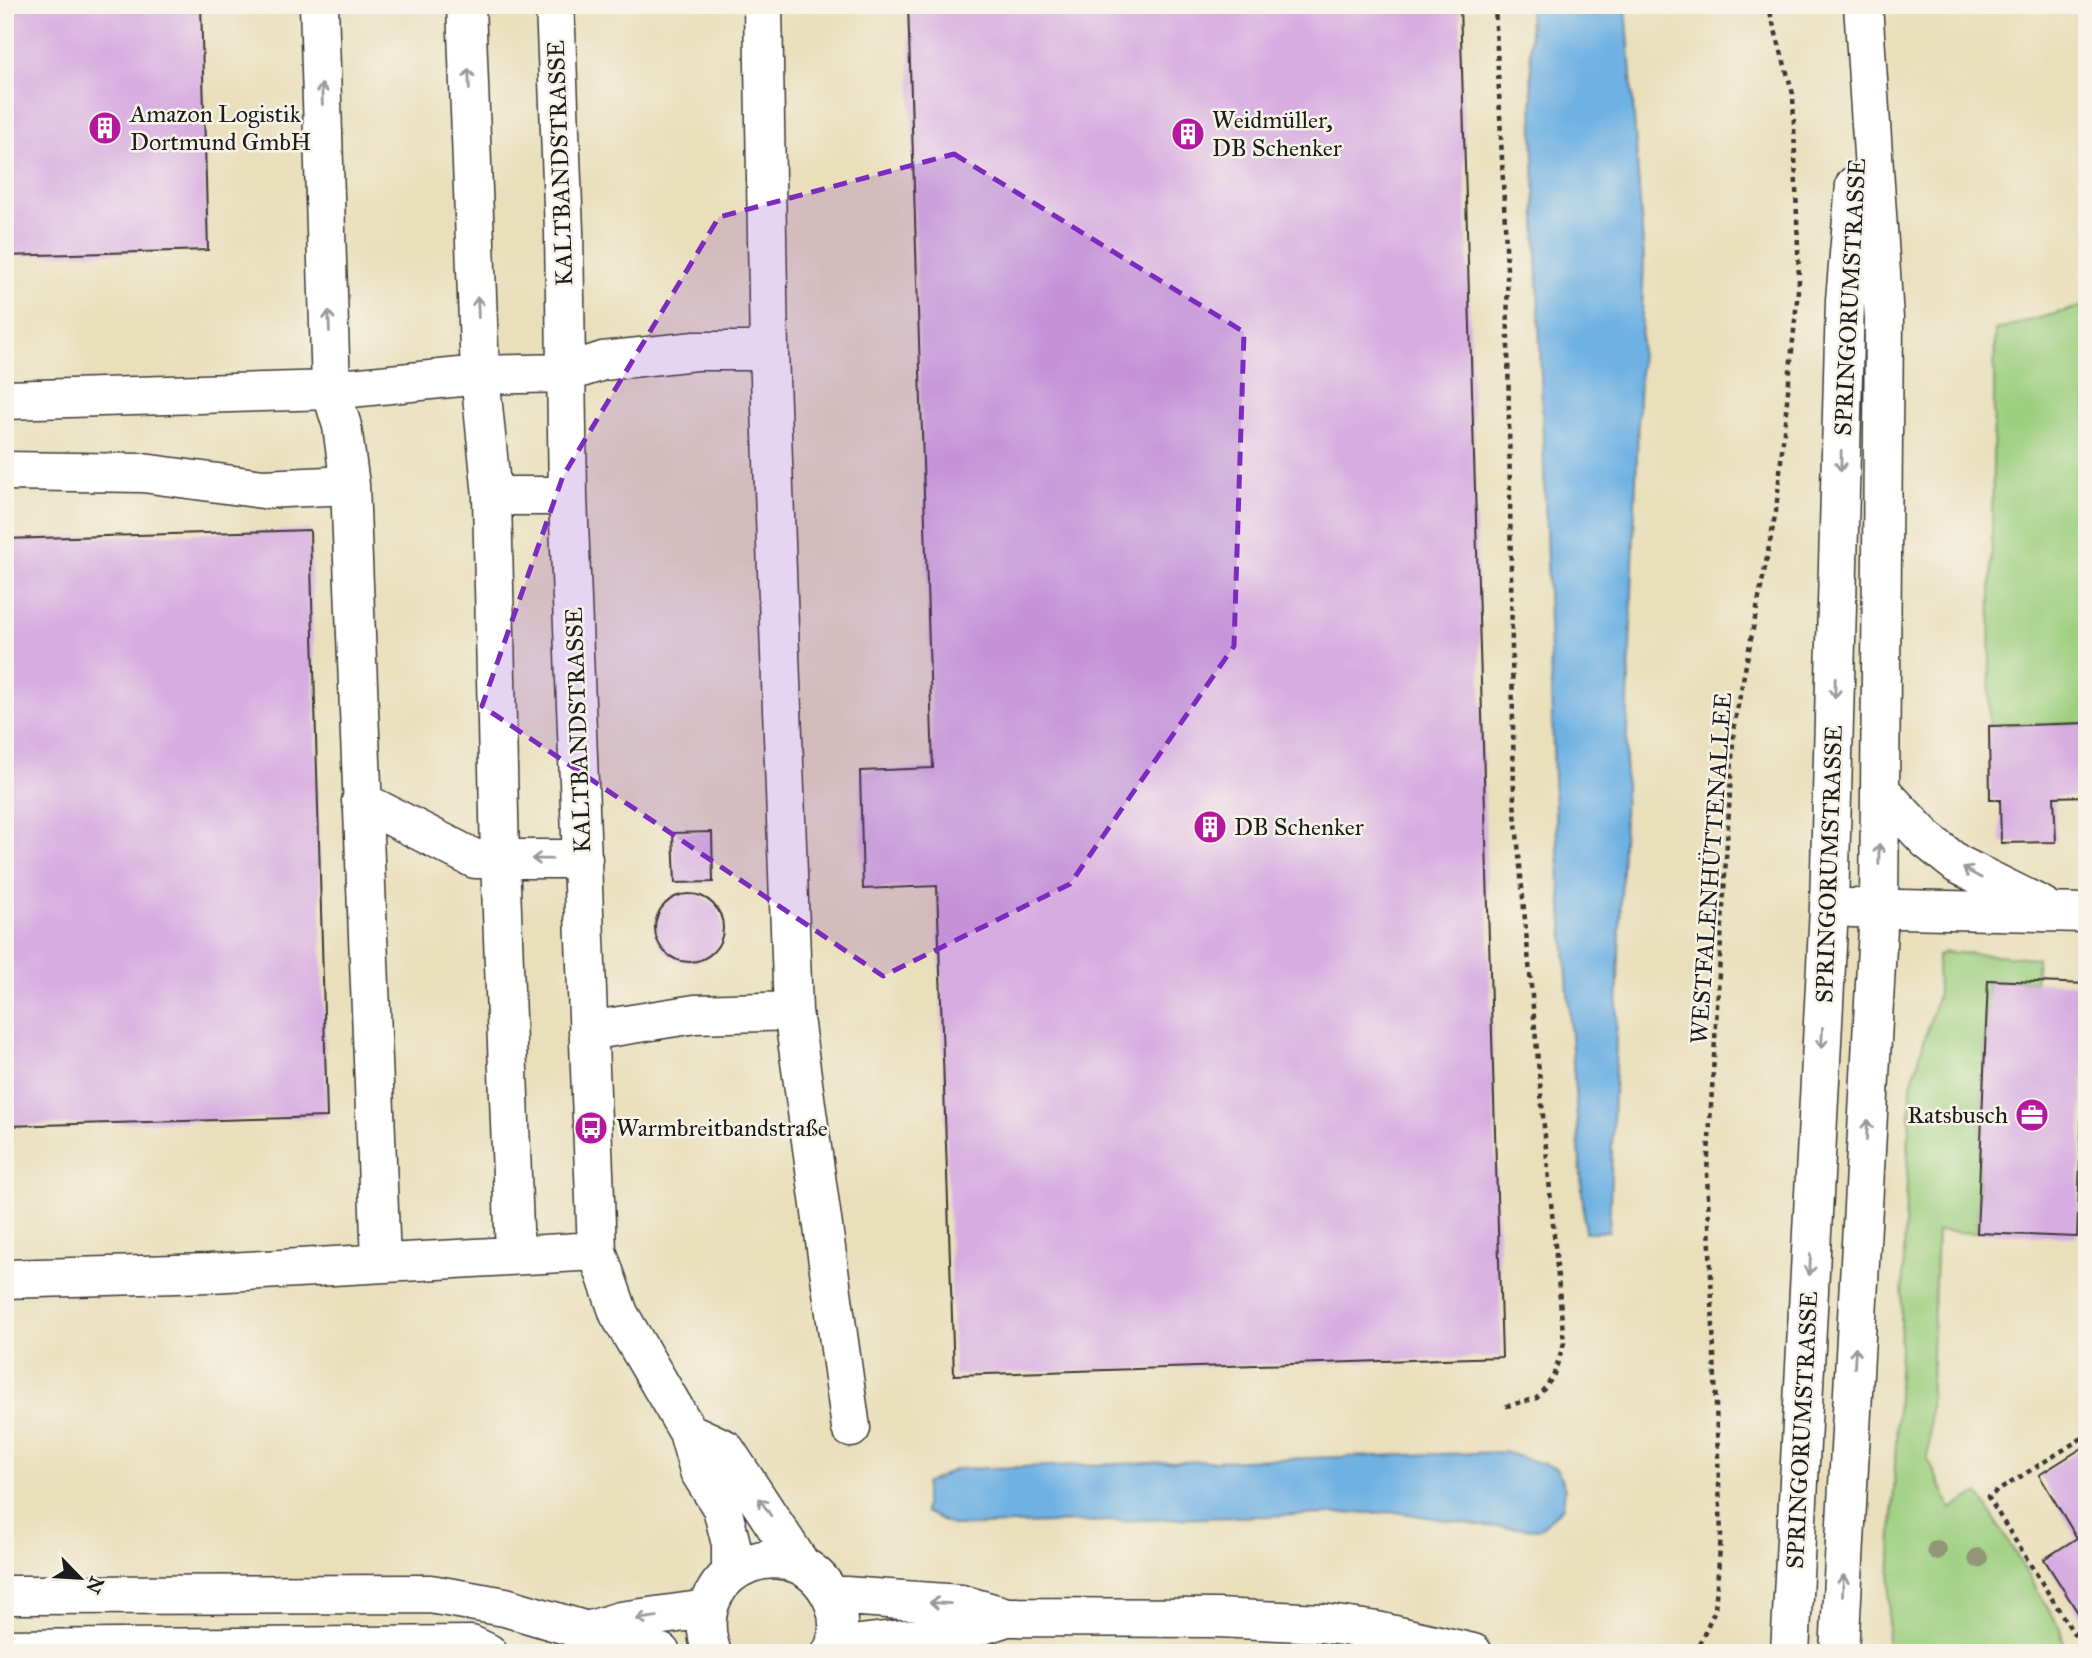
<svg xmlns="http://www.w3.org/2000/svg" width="2092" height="1658" viewBox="0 0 2092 1658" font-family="'IM FELL Great Primer',serif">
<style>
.green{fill:#9dcf7f;stroke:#5c764e;stroke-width:2}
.water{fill:#6eb1e3;stroke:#456680;stroke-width:2}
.building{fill:#d7ace1}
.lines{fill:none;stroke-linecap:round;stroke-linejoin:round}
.minor-casing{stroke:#3b3934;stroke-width:41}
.path{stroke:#3b3934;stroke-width:4.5;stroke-dasharray:5 5;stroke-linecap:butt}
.minor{stroke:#fff;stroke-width:38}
.tree{fill:#919677}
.oneway{stroke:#999}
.marked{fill:#7b2cbf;fill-opacity:0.2;stroke:#7b2cbf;stroke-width:5;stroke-dasharray:14 9;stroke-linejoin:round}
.labels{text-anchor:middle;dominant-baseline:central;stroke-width:5;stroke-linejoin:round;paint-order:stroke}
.poi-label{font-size:24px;fill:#1c1c1c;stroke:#f7f3e8;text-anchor:start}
.street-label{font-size:24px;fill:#1c1c1c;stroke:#f7f3e8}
</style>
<rect width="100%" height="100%" fill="#f7f3e8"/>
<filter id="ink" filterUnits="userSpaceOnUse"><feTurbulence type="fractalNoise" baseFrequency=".0143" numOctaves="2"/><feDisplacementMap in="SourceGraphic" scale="14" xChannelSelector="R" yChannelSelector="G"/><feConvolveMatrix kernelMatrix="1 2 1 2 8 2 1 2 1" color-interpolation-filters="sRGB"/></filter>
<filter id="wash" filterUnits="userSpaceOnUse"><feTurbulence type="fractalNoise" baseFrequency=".00686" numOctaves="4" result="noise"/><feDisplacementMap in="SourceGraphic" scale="28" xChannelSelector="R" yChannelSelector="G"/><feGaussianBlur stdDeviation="1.57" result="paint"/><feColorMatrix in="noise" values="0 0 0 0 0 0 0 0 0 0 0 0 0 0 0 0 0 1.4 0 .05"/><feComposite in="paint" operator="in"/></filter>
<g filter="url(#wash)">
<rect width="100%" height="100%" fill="#e9dfbb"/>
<path class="green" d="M2087,305V723L1989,726L1995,330Z
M1945,952L2037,958L2035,982L1988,980L1977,1233L1937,1231L1928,1459L1951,1509L1979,1493L2060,1628L2066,1653H1887L1911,1085L1938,994L1937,956Z"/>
<path class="water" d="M1529,5H1626L1644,259L1609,1232H1585L1555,810Z
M1504,1452L1557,1468L1565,1489L1563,1507L1540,1529L1483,1526L1396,1512L954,1526L925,1512V1484L956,1469Z"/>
<g id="blocks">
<path class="building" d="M5,5H201L208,250L5,256Z
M908,5H1460L1502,1357L954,1375L937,886L863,889L860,771L933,768Z
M310,530L327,1117L5,1126V539Z
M2087,723V796L2054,797L2056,842L2001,843L2000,800H1990L1989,726Z
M712,832L713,882L675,883L673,833Z
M655 928a34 34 0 1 1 68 0a34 34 0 1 1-68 0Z
M1988,980L2087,984L2077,1237L1977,1233Z
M2087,1445V1627L2044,1559L2077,1538L2039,1475Z"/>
</g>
</g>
<g filter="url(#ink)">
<use href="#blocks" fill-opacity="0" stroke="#3b3934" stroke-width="2"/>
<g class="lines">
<defs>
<path id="minor" d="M319,5L331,390L342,426L350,485L381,1261
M466,5L480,375L492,496L500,859L515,1255
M555,5L564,231L568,496L597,1251L619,1314L688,1432L699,1471L722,1508L731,1544V1572
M763,5L769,351L793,1011L851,1428
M5,400L331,390L480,375L566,373L603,361L695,351H769
M5,471L143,473L263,489L350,485
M492,496H568
M1880,790L1927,840L1957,864L2042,906
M361,801L475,859H583
M1852,908L2087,913
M588,1031L695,1014L793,1011
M5,1279L210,1273L597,1251
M688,1432L725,1449L801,1565
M5,1595L430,1594L505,1607L587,1631L618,1645L661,1653
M831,1595L961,1604L1007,1617L1217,1618L1322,1623L1377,1631L1473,1653
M587,1631L620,1621L707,1609
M834,1647L961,1632L1007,1617
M5,1649L471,1645L488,1653
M712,1653C680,1563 804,1520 835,1606C840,1621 839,1639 831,1653
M1790,1653L1829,908L1845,300L1855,185
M1839,1653L1879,909L1884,318L1863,5"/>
</defs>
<use href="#minor" class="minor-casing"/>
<path class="path" d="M1495,5L1507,269L1514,801L1564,1343L1553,1377L1537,1398L1503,1407
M1695,1653L1715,1610L1721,1535L1707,1172L1734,726L1776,511L1799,280L1793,94L1768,5
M2086,1653L1988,1497L2087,1435"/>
<use href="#minor" class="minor"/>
</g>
<g class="tree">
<circle cx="1937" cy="1550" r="10"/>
<circle cx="1978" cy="1558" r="10"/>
</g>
<defs><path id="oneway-shaft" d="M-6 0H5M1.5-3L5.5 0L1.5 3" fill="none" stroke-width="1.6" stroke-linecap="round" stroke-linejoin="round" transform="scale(1.75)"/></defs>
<g class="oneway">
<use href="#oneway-shaft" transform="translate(469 79) rotate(-92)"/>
<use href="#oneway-shaft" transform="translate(322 94) rotate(-92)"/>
<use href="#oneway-shaft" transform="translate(478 307) rotate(-92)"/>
<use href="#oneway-shaft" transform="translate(329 321) rotate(-92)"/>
<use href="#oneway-shaft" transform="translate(1841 461) rotate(91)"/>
<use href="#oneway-shaft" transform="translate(1835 688) rotate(91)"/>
<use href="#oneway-shaft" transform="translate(1879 854) rotate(-89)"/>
<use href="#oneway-shaft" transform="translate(542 859) rotate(-179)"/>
<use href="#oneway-shaft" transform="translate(1972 873) rotate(-152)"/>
<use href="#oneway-shaft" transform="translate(1822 1038) rotate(93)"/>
<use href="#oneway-shaft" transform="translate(1867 1130) rotate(-87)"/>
<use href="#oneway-shaft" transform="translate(1810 1265) rotate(93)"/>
<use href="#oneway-shaft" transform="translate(1855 1357) rotate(-87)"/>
<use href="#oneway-shaft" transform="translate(765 1507) rotate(-124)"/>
<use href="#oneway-shaft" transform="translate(1843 1585) rotate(-87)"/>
<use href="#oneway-shaft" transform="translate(940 1603) rotate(-177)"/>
<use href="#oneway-shaft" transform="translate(647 1618) rotate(172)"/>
</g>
</g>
<path class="marked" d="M954,154L1244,332L1234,646L1070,884L883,976L482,706L563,476L719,217Z"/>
<defs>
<symbol id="building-disc" viewBox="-11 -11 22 22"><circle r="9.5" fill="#b5179e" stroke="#f7f3e8"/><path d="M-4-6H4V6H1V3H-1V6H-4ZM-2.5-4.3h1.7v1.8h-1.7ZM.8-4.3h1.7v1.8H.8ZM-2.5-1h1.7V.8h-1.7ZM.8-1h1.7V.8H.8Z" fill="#fff"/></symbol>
<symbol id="office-disc" viewBox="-11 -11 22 22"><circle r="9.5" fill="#b5179e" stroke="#f7f3e8"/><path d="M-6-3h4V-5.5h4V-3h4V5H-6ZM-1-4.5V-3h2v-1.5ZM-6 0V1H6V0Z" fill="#fff"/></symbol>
<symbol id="bus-disc" viewBox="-11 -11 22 22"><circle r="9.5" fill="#b5179e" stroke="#f7f3e8"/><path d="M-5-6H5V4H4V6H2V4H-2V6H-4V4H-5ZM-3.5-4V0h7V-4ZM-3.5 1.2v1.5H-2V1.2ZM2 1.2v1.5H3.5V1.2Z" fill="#fff"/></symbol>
</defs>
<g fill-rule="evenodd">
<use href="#building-disc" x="86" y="109" width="38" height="38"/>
<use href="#building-disc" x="1169" y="115" width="38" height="38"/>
<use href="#building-disc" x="1191" y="808" width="38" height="38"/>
<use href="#office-disc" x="2013" y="1096" width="38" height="38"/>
<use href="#bus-disc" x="572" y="1109" width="38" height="38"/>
</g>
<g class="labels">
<g class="poi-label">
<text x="130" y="114">Amazon Logistik<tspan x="130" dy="28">Dortmund GmbH</tspan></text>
<text x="1212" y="120">Weidmüller,<tspan x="1212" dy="28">DB Schenker</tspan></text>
<text x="1234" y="827">DB Schenker</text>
<text x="2008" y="1115" text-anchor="end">Ratsbusch</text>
<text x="616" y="1128">Warmbreitbandstraße</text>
</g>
<g class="street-label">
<text transform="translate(560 163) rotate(-92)">KALTBANDSTRASSE</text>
<text transform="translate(1850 297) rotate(-87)">SPRINGORUMSTRASSE</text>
<text transform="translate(578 730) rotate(-92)">KALTBANDSTRASSE</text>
<text transform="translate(1829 864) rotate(-88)">SPRINGORUMSTRASSE</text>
<text transform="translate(1711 868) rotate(-86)">WESTFALENHÜTTENALLEE</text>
<text transform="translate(1802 1430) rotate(-87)">SPRINGORUMSTRASSE</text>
</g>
</g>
<rect width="2092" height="1658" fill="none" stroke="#f7f3e8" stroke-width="28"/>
<g transform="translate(80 1578) rotate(115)" stroke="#f7f3e8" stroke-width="5" paint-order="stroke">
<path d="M0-5L12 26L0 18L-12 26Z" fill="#1c1c1c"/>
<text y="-10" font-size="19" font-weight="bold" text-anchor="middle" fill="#1c1c1c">N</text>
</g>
</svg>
